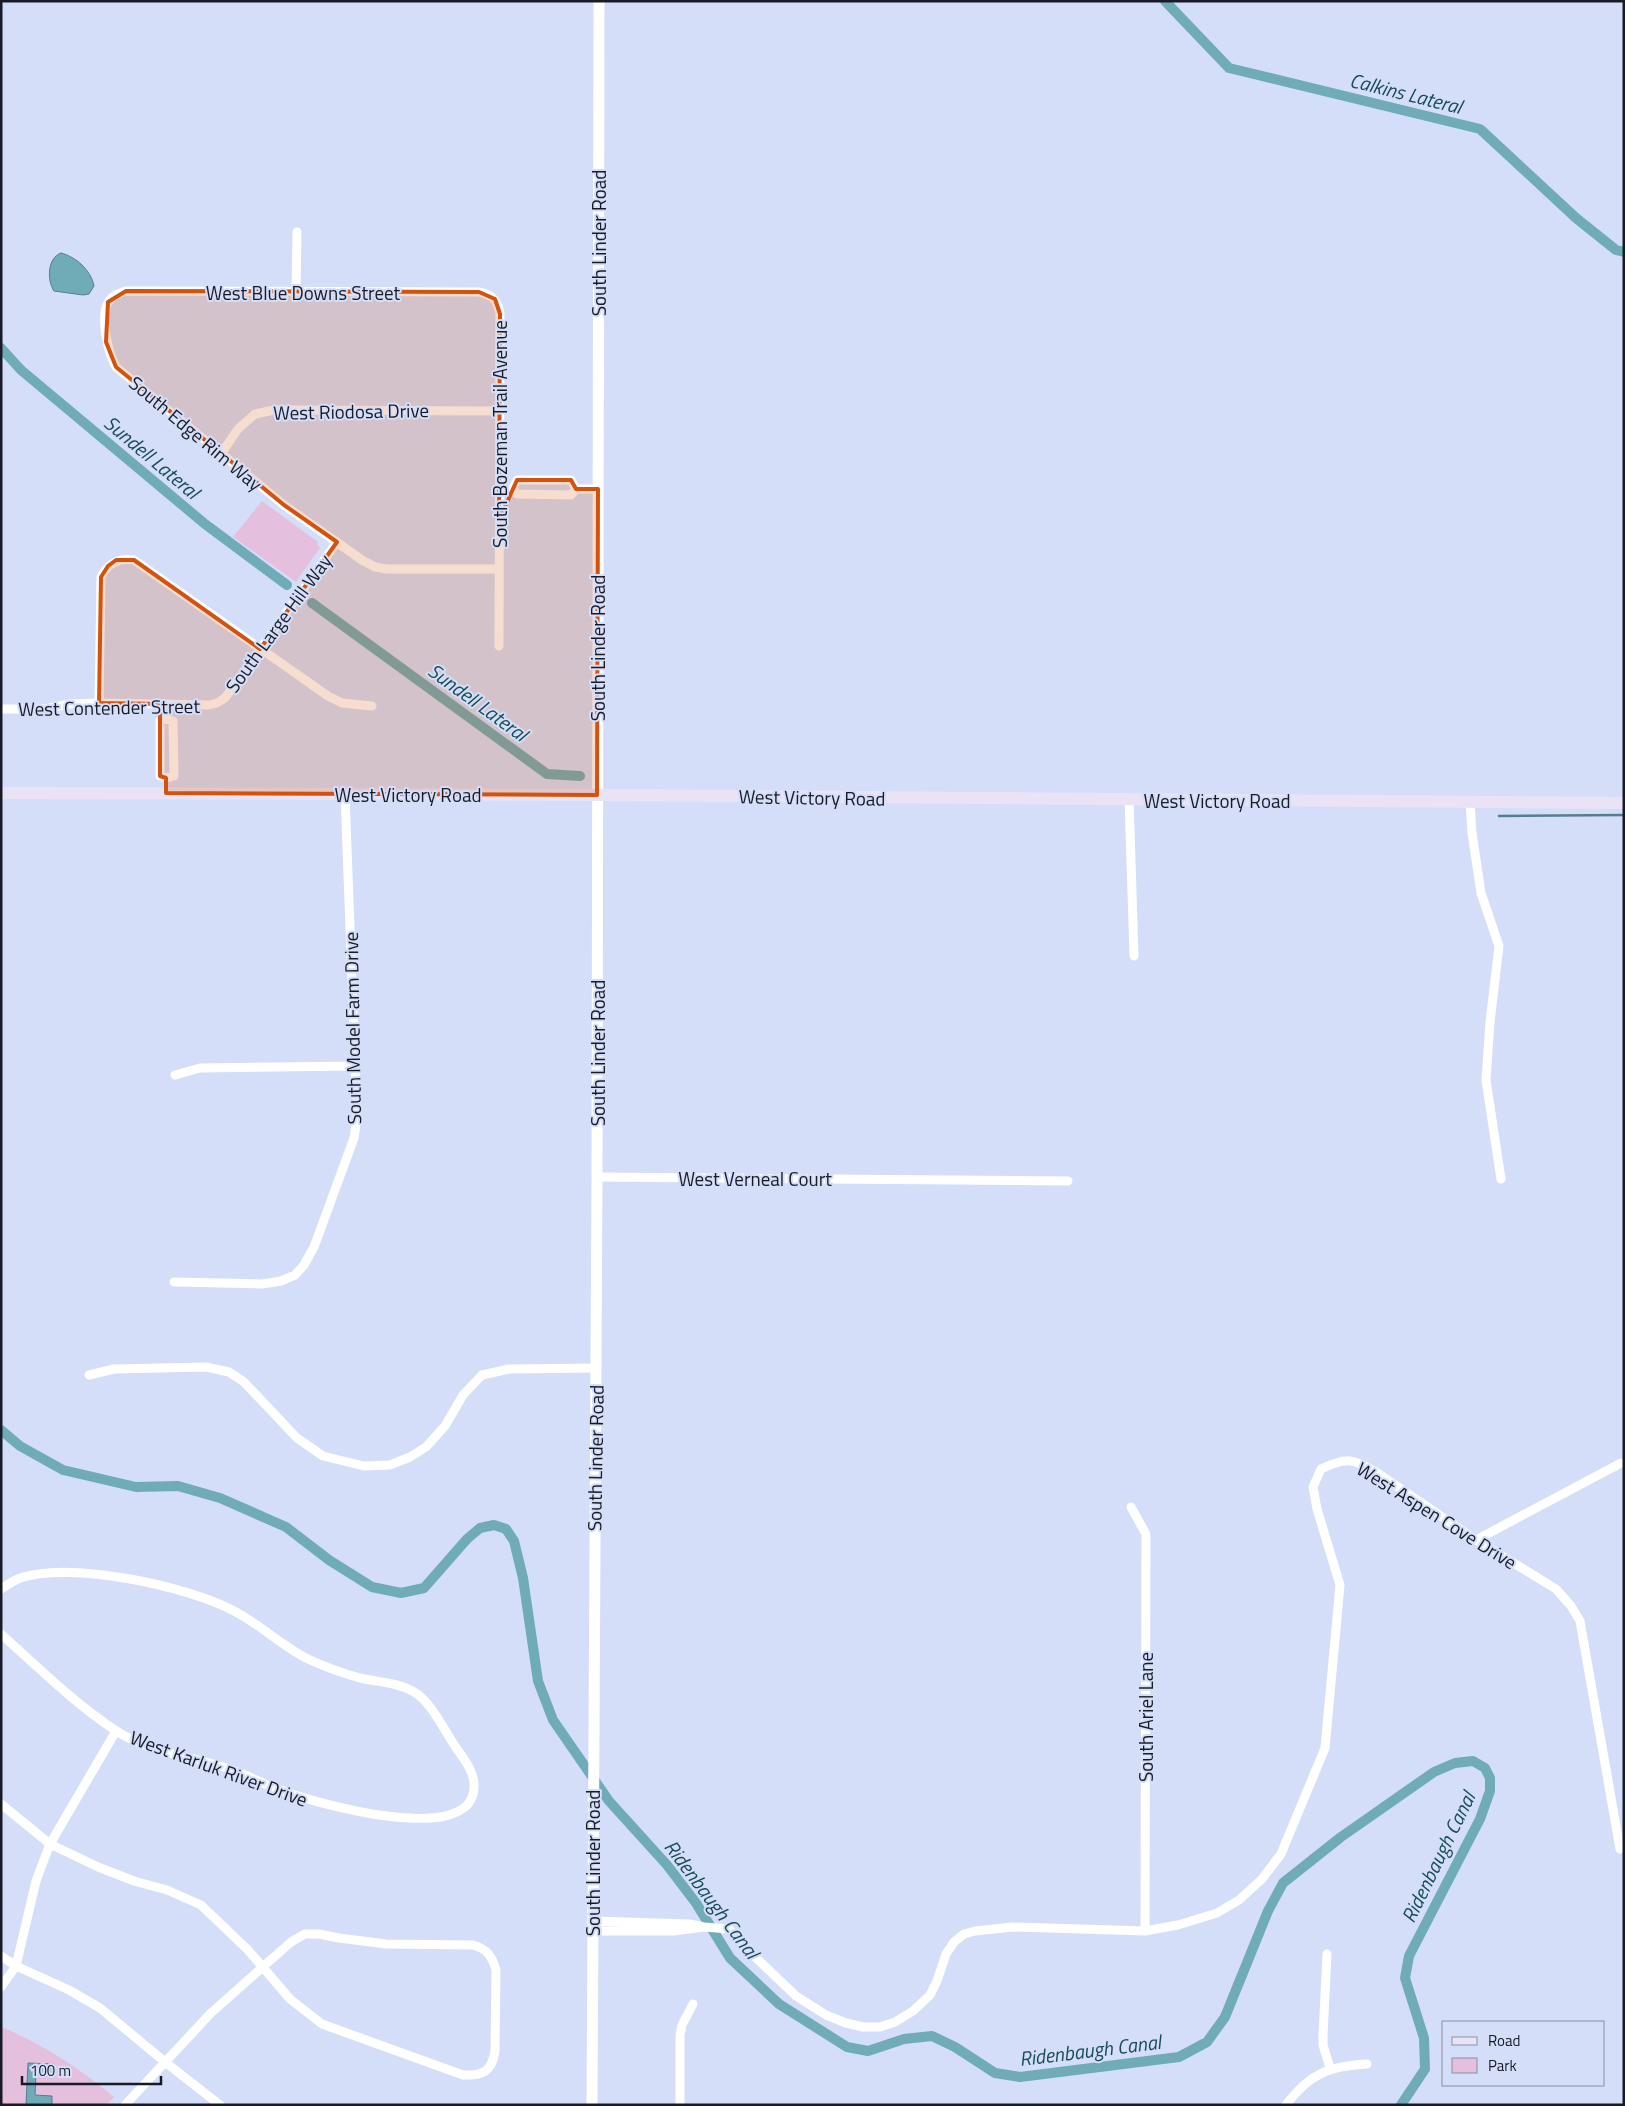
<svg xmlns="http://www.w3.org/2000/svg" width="1625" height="2106" viewBox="0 0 1625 2106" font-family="'Titillium Web',sans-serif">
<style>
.green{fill:#e4c0de}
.water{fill:#6facb7;stroke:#55808b}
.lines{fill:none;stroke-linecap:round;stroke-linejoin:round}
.stream{stroke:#55808b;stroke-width:2.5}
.canal{stroke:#6facb7;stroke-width:10}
.minor{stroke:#fff;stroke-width:9}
.tertiary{stroke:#fff;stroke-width:11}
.secondary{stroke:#eae3f6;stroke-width:12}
.marked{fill:#d3530e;fill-opacity:0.2;stroke:#d3530e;stroke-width:4;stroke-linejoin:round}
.labels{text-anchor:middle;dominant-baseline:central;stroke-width:4;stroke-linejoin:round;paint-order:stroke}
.street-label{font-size:19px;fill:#181b25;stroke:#d4def9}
.water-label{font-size:20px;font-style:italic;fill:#164d55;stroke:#d4def9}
</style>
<rect width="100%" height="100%" fill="#d4def9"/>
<path class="green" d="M262,501L318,542L317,544L320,548L296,582L233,537Z
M1,2024L2,2027C46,2046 77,2067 114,2097L107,2105H1Z"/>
<path class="water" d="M61,253C76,257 91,270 94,286L89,294L83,295L54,291C47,281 47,258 61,253Z
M28,2063L54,2064L53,2076L36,2075L35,2095L52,2096V2105H26Z"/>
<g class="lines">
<path class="stream" d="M1499,816L1624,815"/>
<path class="canal" d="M1165,1L1229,68L1480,129L1576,218L1616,250L1624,252
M1,348L21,370L205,524L287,585
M312,603L547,774L580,776
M1,1430L20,1446L63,1470L136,1487L178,1486L220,1498L286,1527L329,1560L372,1587L401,1593L424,1588L467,1539L480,1528L494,1525L506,1529L514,1541L523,1578L538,1681L553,1720L609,1801L667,1865L696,1903L730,1958L779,2004L847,2047L868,2051L904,2039L932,2036L955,2047L995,2073L1020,2077L1179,2057L1207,2042L1225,2017L1268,1911L1283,1883L1341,1837L1434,1772L1455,1763L1473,1761L1485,1768L1490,1778V1791L1480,1819L1409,1956L1405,1978L1424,2038L1425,2069L1401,2105"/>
<path class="minor" d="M296,292L297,232
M221,454L238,429L255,414L274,410L500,411
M513,488L517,480H571L576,489
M513,488L517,494L571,495L576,489
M576,489H598
M499,646L500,314C498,301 493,295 479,292L126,291C119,293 113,295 109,301C99,315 108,353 116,367L284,505L362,560L375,567L387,569H499
M99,703L101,577C108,563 118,558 134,560L328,696L342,703L372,706
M1,709H45L70,704L99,703L209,705L217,703L225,698L337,542
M166,719L173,721L174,776L166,778L160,776V721Z
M1129,799L1134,956
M1470,802L1472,833L1481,893L1499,946L1490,1022L1486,1080L1501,1179
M175,1075L200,1068L356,1066
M597,1177L1068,1181
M174,1282L262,1284L281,1281L295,1275L304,1265L314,1247L354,1138L357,1117L345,794
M89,1375L114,1369L206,1367L229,1372L244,1382L297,1438L323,1456L364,1466L390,1465L410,1457L426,1447L445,1426L463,1395L482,1375L509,1369L596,1368
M1131,1507L1146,1534L1145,1931
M1476,1540L1621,1463
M1,1589C7,1585 13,1581 20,1578C72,1561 187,1586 234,1611C261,1625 282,1646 308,1659C325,1667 342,1673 360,1678C381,1683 405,1682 422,1698C435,1710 443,1728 453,1743C461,1756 475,1770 474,1787C473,1849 312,1802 280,1790C262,1784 247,1774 229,1769C191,1756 149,1753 115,1730C74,1703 38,1667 1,1634
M1,1804L50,1844L98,1867L134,1881L167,1890L201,1905L248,1950L290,1999L322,2024L463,2075C482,2076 492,2072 495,2051L496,1970C492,1956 487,1949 473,1945L386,1944L339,1938L319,1934H305L291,1942L211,2013L125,2105
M592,1921L690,1924L704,1927L673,1931H592
M704,1927L729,1929L752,1954L796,1996L826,2015L846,2023L863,2027H880L895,2022L913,2011L930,1995L937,1981L946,1954L954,1942L964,1934L975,1931L1012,1927L1145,1931L1178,1925L1217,1913L1239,1900L1262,1879L1281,1854L1325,1748L1340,1585L1317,1509L1313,1487L1321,1469C1346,1457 1352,1458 1376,1472L1476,1540L1556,1589L1571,1606L1580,1621L1620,1849
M1327,1954L1323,2036V2045L1330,2068
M1,1956L16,1966L69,1990L100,2008L165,2062L220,2105
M1,1987L16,1966L36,1881L50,1844L116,1731
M680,2105V2035L682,2025L693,2004
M1286,2105C1309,2074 1329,2066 1367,2064"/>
<path class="tertiary" d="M592,2105L597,1177L599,1"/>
<path class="secondary" d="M1,793L597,795L1624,803"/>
</g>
<path class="marked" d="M126,291L479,292L495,299L500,314L499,520L517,480H571L576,489H598L597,795L166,793V778L160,776V704L99,703L101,577L108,566L116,560H134L260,649L337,542L284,505L116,367L106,342L108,302Z"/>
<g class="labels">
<g class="street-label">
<text transform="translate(598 243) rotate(-90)">South Linder Road</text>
<text x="303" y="292">West Blue Downs Street</text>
<text transform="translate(351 411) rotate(-1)">West Riodosa Drive</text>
<text transform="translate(196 433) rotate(40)">South Edge Rim Way</text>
<text transform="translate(499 434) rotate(-90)">South Bozeman Trail Avenue</text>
<text transform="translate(278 623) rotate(-54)">South Large Hill Way</text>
<text transform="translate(597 648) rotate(-90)">South Linder Road</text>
<text transform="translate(109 707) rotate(-1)">West Contender Street</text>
<text x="408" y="794">West Victory Road</text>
<text transform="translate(812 797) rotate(1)">West Victory Road</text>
<text x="1217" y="800">West Victory Road</text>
<text transform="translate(352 1028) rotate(-91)">South Model Farm Drive</text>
<text transform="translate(597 1053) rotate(-90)">South Linder Road</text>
<text x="755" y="1178">West Verneal Court</text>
<text transform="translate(595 1458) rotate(-89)">South Linder Road</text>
<text transform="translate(1437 1515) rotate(32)">West Aspen Cove Drive</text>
<text transform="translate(1145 1717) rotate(-90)">South Ariel Lane</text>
<text transform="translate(219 1768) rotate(20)">West Karluk River Drive</text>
<text transform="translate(592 1863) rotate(-90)">South Linder Road</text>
</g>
<g class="water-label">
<text transform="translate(1406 93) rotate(14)">Calkins Lateral</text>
<text transform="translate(152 457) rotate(40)">Sundell Lateral</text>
<text transform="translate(478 702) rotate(36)">Sundell Lateral</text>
<text transform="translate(1438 1857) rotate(-64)">Ridenbaugh Canal</text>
<text transform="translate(712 1899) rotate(53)">Ridenbaugh Canal</text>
<text transform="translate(1090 2050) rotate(-7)">Ridenbaugh Canal</text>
</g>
</g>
<rect width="1625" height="2106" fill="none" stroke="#181b25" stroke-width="5"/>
<rect x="1442" y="2021" width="162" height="65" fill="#d4def9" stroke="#8990a4"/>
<rect x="1452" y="2037" width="25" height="8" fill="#eae3f6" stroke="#8990a4"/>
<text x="1488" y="2046" font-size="15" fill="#181b25">Road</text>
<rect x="1452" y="2058" width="25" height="15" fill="#e4c0de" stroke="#8990a4"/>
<text x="1488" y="2071" font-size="15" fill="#181b25">Park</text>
<path d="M22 2076v8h139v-8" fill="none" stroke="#181b25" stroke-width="2.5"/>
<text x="30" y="2076" font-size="15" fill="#181b25" stroke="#d4def9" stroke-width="4" paint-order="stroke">100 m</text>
</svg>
